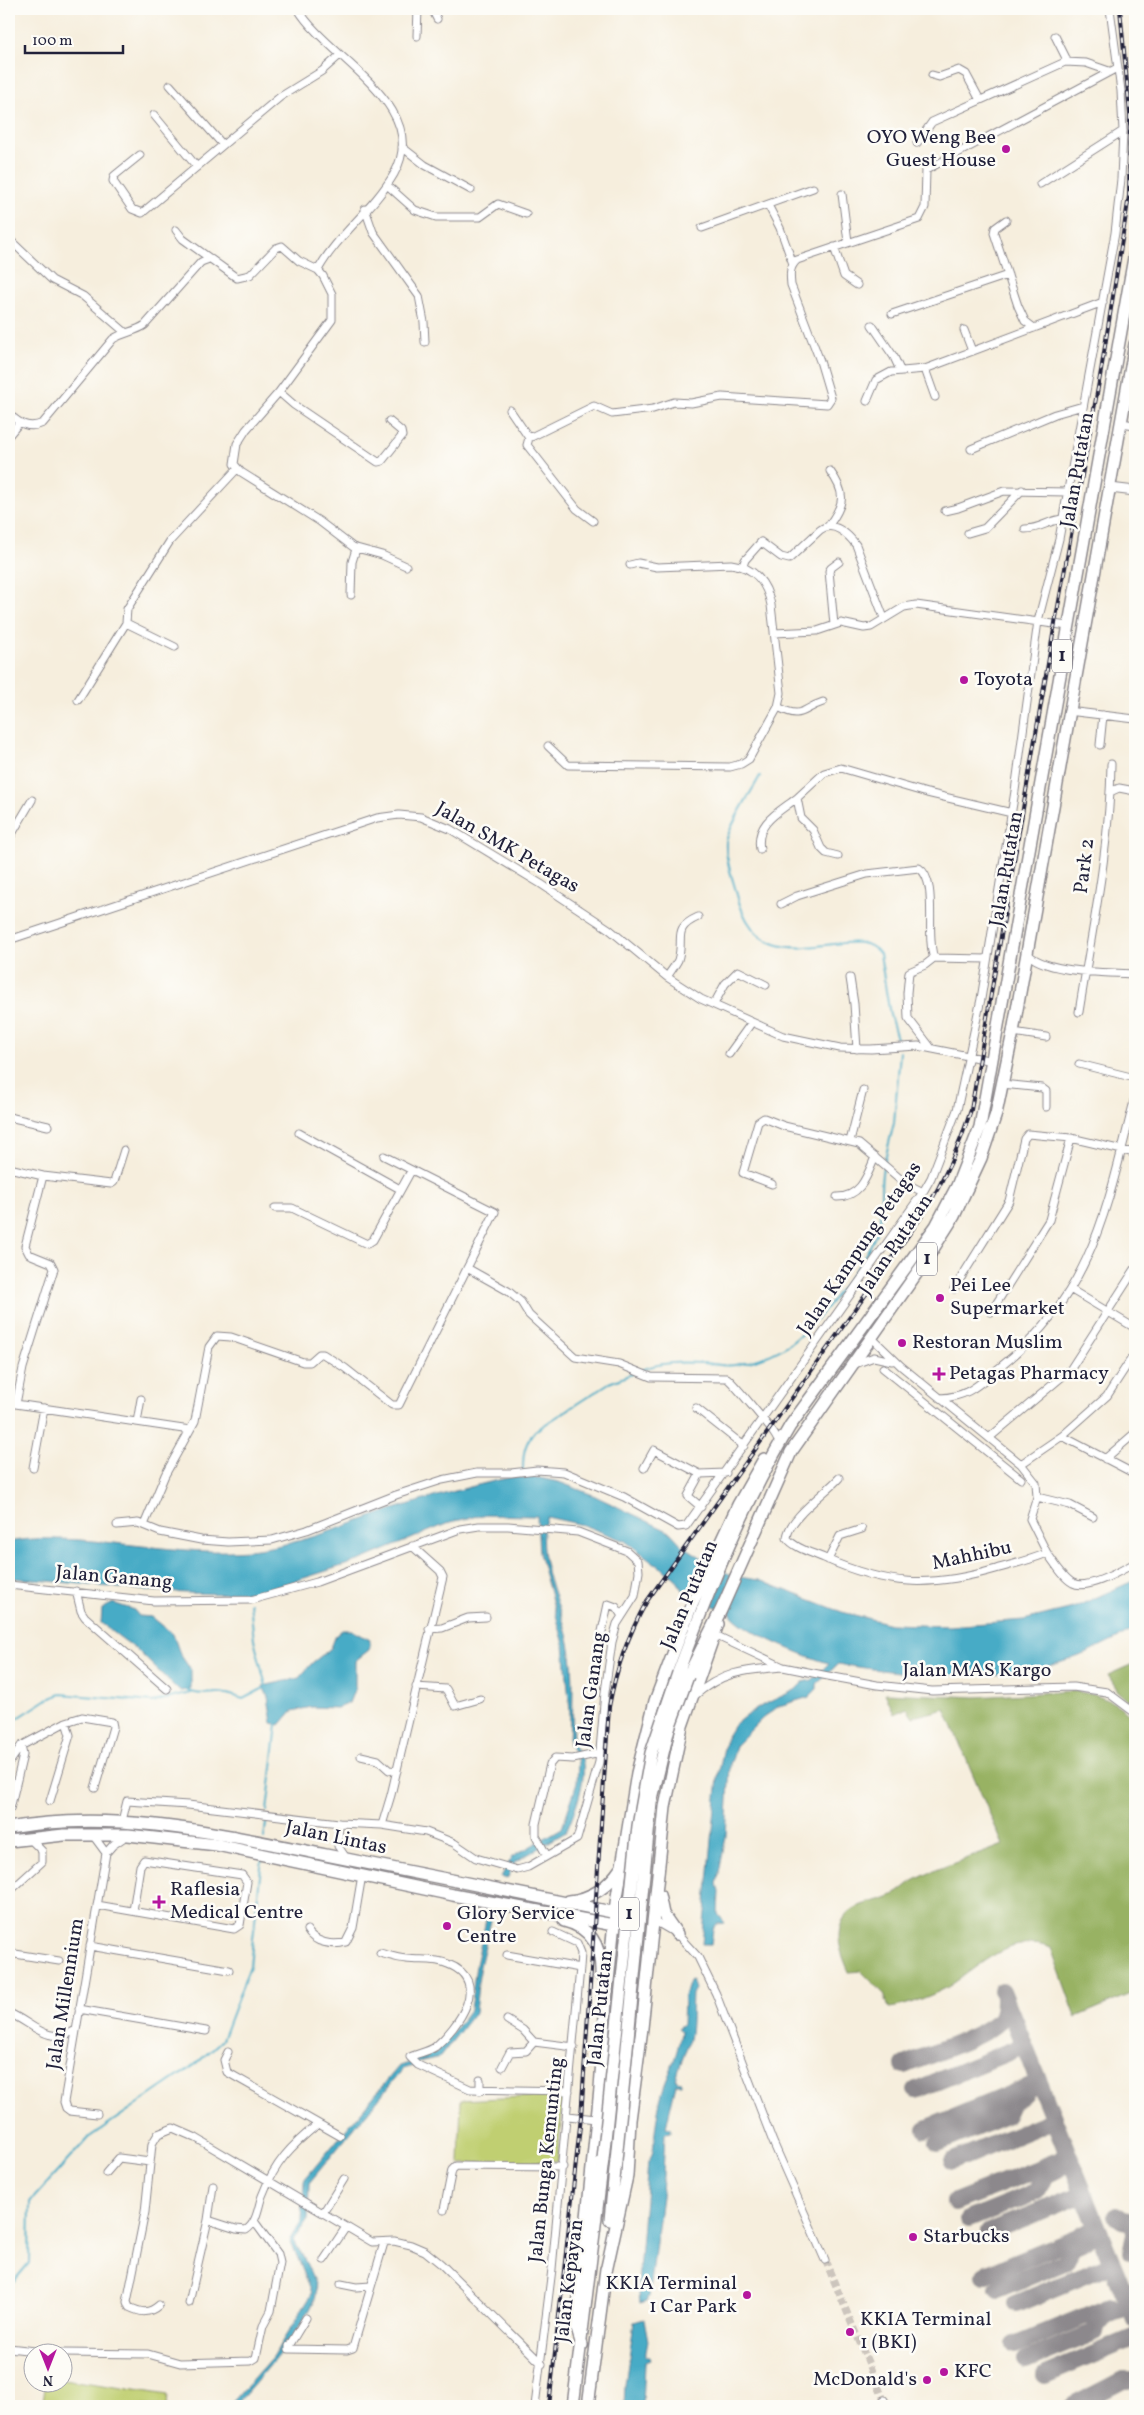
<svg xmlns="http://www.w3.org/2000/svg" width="1144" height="2415" viewBox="0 0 1144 2415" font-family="Vollkorn,serif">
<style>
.green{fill:#c0cf71;stroke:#717856}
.forest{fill:#98b263;stroke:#5d6a4f}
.water{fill:#46abc6;stroke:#346680}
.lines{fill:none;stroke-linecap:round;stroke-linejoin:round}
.stream{stroke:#46abc6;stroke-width:2}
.taxiway{stroke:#8c888c;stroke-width:18}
.minor-tunnel{stroke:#ccc5bd;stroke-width:7;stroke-dasharray:7 3.5;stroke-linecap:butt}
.minor-casing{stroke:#8c888c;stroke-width:9}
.tertiary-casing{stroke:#8c888c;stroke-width:11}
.trunk-casing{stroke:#8c888c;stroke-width:14}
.minor{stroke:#fff;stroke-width:7}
.tertiary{stroke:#fff;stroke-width:9}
.trunk{stroke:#fff;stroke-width:11}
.rail-casing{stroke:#22223b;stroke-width:4}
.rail{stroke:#fdfcf7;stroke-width:2;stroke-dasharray:5.5;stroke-linecap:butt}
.trunk-bridge-casing{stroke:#8c888c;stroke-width:14;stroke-linecap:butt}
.trunk-bridge{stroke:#fff;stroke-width:11}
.poi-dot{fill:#b5179e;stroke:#fdfcf7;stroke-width:2}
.labels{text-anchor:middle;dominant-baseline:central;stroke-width:5;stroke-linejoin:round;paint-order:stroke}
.shield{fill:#fdfcf7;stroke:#646373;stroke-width:1}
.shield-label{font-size:19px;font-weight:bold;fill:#22223b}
.poi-label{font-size:20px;fill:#22223b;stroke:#fdfcf7;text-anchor:start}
.street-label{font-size:20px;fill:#22223b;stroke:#fdfcf7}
</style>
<rect width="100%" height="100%" fill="#fdfcf7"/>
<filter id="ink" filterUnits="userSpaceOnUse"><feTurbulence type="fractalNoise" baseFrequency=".02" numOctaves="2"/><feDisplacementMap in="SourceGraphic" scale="10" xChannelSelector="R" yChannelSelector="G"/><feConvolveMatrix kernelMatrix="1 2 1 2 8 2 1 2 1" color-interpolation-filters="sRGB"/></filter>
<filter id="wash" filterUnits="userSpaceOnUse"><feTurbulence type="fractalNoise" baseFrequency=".0096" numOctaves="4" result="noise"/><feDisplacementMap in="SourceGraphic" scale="20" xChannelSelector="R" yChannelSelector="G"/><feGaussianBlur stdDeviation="1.12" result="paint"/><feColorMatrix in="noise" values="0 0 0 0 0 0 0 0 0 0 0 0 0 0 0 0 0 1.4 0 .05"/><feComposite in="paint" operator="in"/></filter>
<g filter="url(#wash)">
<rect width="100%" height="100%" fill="#f6eedd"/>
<path class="green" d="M564,2095L557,2161L459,2164L461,2100Z
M63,2379L168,2395L167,2406H42L46,2383L62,2382Z"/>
<path class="forest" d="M1135,1663V1706L1118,1691L1108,1675Z
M1074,1691C1099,1695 1118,1701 1135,1720V1992L1076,2017L1051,1948C1011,1933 982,1964 951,1985C939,1993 904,2007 889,2008L884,1994L861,1971L849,1972C842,1955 834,1938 843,1920C854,1901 875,1904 893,1895C901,1892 907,1884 915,1880C943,1865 974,1857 1003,1845L945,1709L913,1717L907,1708L894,1714L885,1693L976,1697Z"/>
<path class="water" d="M512,1477L540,1478L559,1482L593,1495L670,1532L682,1545L724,1572L738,1577L759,1580L842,1612L891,1624L949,1626L1024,1620L1073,1608L1135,1580V1629C1112,1642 1088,1654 1062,1662C994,1684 908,1675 838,1664L817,1684V1689L809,1697L779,1706L763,1718L737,1744L730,1764L726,1836L717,1884L719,1891L718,1914L725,1923L717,1924L713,1929L711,1944H702L718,1777L726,1738L734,1725L744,1717L763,1705L795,1690L803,1682L812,1680L829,1663C811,1659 736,1629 730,1612L687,1596L675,1578L625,1541L583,1525L547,1517C531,1554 562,1605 569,1643C576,1675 571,1709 573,1742C574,1748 580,1753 582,1759C588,1776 574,1816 566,1832L515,1862L507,1879L501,1877L512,1857L562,1828L577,1783L578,1761L569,1744L570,1712L564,1644L539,1553L537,1516L482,1515L451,1522L361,1560L260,1592L249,1593C169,1597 89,1583 9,1578V1542C32,1537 56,1539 80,1540C139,1544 198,1556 258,1549C304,1543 344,1526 388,1511C429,1498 470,1486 512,1477Z
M113,1603L134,1610L139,1616L152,1617L173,1634L180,1654L191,1670V1689L182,1691L175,1687L137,1650L101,1623L102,1609Z
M342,1630H352L370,1640L369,1650L355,1661V1688L349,1703L337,1708L312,1707L292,1711L280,1725L272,1723L268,1697L263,1686L299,1678L312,1663L331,1648L336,1635Z
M488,1911L493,1912L480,1966L475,2012L440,2057L418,2062L414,2066L403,2069L309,2183L308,2219L294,2239C301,2254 312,2272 316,2288C322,2309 251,2388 235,2406H229L272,2358L312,2293L290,2239L302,2220L304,2180L399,2066L410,2063L415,2058L437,2052L470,2010L476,1965Z
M692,1980L695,1989L692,1994C691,2008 692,2025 689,2039C686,2053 678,2067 676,2081L681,2082V2084H676L666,2127L671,2128V2132L665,2133L662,2196L649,2297L647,2301L640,2303L638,2284L648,2162C655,2152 653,2144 655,2132C657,2115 660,2095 667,2079C672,2068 680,2044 681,2031L677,2028L683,2024L684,1996L689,1981Z
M644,2319L648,2341L645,2357H649L650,2360L645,2362L643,2406H624L625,2385L634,2322Z"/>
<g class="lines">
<path class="stream" d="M760,776C752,791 727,829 726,843C725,860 733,879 737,895C762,993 855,916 880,954L890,1015L898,1042
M884,1163L894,1123L900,1052
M641,1370C660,1362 680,1362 701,1363C712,1363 724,1367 735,1365C752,1362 773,1355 788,1345C814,1328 873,1254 879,1224C883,1206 879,1186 883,1167
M523,1470C523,1454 524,1444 535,1431L609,1383L634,1373
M250,1603L254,1640L266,1686
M186,1690C197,1696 207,1693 218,1693C226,1693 235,1696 243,1699L264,1688
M9,1724L46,1700L61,1694L153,1702L191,1693
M267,1811L277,1724
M264,1838L267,1816
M9,2287L29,2263L30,2202L88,2138L196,2064L222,2040L250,1966L262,1858"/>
<path class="taxiway" d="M1002,1991L1135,2320
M904,2065C925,2056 987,2036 999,2020C1004,2014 1004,2006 1004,1998
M916,2090L1023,2046
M926,2129L1038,2083
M938,2143L1006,2115L1011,2104L1024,2093
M953,2161L1053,2120
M955,2202L1068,2157
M1116,2215L1123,2220L1135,2222
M969,2219L1036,2192L1046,2175L1060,2168
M989,2232L1083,2194
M1131,2251L1135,2234
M985,2275L1097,2229
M998,2289L1065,2262L1073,2247L1087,2239
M1016,2304L1112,2264
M1015,2345L1110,2306
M1026,2360L1095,2332C1098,2314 1114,2309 1131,2308
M1045,2375L1135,2337
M1073,2406L1123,2380H1135"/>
</g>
</g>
<g filter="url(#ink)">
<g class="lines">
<path class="minor-tunnel" d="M825,2260L884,2400"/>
<defs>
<path id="minor" d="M298,9C327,58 433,106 394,174C373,210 338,234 318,270
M432,9L437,19
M417,36L418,9
M1055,36L1066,58L1065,62
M932,75L939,77L959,70L966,74L980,100
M170,85L223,145
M154,115L197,167
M917,143L932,122L1065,62L1086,63L1109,71
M402,147L425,165L471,190
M140,155L114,176L113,181L132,209L142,213L280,97L322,71L340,55
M1040,184L1123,131
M387,185L415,210L436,217H480L498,204L526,214
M842,194L848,242
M768,205L780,228L793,264
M365,209L373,232L419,296L424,322L425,342
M1006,220L995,228L994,233L1018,306L1025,321L1034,328
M702,228L813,188
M176,230L183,239L237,278L250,275L276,248L282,246L299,261L318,270L323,276L332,294V320L279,392L246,430L237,444L234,464L241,472L319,521L353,547L382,555L406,566
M9,239L52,280L83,296L126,333
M834,247L844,276L857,285
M892,314L1008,275
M872,325L894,357L900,370
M964,330L972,351
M925,369L935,397
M279,392L294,405L378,462L382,461L402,436L401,431L389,421
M867,401L876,380L891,372L925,369L1103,302
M510,410L529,438
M9,414C19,423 29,430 43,423L113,339C124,332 135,332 145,325L201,262L209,259
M1121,423L1135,425
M9,435L19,423
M971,449L1055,414L1083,406
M945,511L958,508L1004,491L1068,492
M593,521L577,509L527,445L529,438L594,406L612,414L653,409L674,402L691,403L722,397L827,404L831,398L820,361L791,285C790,275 789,267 797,260L919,219L925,207L926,170L1117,68
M829,525C845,503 846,493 830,471
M1025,529C1040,529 1049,520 1063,519
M968,533L985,528L1022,490
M743,566L745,560L761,542L781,557L789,559L820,530C833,520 848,534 856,545L884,618
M351,595L352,562L356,549
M126,623L175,647
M834,625L829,571L831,568L839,562
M774,633L817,631L841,623L864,628L871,627L904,607L916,605L1068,626
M78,700L126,623L127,609L170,541L237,469
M778,707C803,720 801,709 823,702
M1068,711L1135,719
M1100,745L1103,715
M548,746L568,765L730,767L741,764L749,759L778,707L781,693L771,605C767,583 754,567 731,564L657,567L638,563L630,565
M1110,792L1119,788L1135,791
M9,839L32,800
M760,849C755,823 779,812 797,798
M838,856L826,853L821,848L813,830L801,818L797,798L824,773L841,768L927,793L1012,813
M781,904L797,896L867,874L919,868C939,881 925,936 934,958
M9,940L377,818L399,815L421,817L450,829L541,884L609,929L667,977L701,999L783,1036L840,1048L871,1049L918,1046L993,1061
M1026,952C1044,974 1108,972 1135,974
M667,977C670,972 675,966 678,960C685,938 671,929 698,917
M850,978L854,1004L857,1049
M714,1004L725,984L738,971L766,985
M1079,1012C1092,930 1110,847 1111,764
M1013,1032L1046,1037
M931,1048L908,1018L907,993L909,972L925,965L934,958L987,959
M729,1054L752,1022
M1079,1064L1135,1078
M1002,1084L1042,1088L1046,1091V1107
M9,1117L48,1126
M299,1133L400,1189
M850,1141L863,1090
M9,1168L43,1176L111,1184L114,1182L124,1150
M772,1184L743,1173L758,1122L764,1118L784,1126L859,1144L905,1183L923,1192
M837,1197C861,1197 867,1176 875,1157
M275,1208H292L367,1244L373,1240L411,1171
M467,1268L508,1291L521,1302L529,1315L575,1357L619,1364L651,1377L727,1378C735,1385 774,1431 777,1439
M954,1289L1009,1201L1024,1139L1028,1134L1071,1138L1135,1153
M1070,1289L1135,1328
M991,1312L1049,1220L1071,1138
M855,1364L874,1357L892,1361
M883,1368L1021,1479
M940,1398C968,1397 978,1385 999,1368C1094,1294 1107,1206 1135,1097
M9,1403L190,1430
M16,1404L23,1368L54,1269L51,1263L29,1254L25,1246L43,1176
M696,1408L744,1446
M137,1422L141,1399
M1062,1436L1135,1474
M989,1438L1070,1370L1135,1269
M1105,1459L1135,1433
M1021,1464L1062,1436L1107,1396L1135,1353
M33,1468L44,1408
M644,1468L654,1450L700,1474L726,1473
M700,1474L688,1496L701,1507
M839,1478C826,1493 788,1518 787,1538C794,1548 813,1553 824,1558C887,1586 930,1588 996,1569C1013,1564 1031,1560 1047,1553L1030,1519L1037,1497L1036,1483L1021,1464L901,1366L871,1337
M1037,1497L1070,1505L1093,1517
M117,1525L138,1523L160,1532L201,1540L228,1542L272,1540L307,1530L396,1495L442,1480L477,1473H511L537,1470L564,1472L624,1497L678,1527L686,1526L923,1192L931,1178L957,1110L981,999L1015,791L1038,621L1059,539L1115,233L1121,179L1123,131L1121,91L1110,9
M144,1525L165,1475L195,1421L209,1347L217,1336L231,1337L303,1362H310L319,1354H323L345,1368L392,1405H399L495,1212L384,1156
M1047,1553C1054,1562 1063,1578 1073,1583C1087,1591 1122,1570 1135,1563
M828,1560L840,1536L862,1529
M9,1585L154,1601L251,1600L317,1582L460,1529L479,1526H508L578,1532L627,1551L638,1561L639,1572L635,1596L617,1624L612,1642L605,1692L599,1762L577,1839L528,1867L517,1870L476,1858L454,1843L426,1832L382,1825L339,1823L338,1846L346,1858
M76,1591L81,1611L85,1617L167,1689
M429,1629L442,1628L468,1618L486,1617
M715,1635L783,1667L828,1676L877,1685L932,1691L1073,1687L1107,1692L1135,1713
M612,1642L604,1640L601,1636L608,1604L616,1607L622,1616
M416,1687L446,1689L455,1706L480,1699
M693,1697C723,1671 745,1670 783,1667
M361,1756L378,1760L389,1770L397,1771
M9,1763L21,1746L66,1722L82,1717L112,1722L113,1727L95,1788
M50,1801L70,1735L66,1722
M10,1809L23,1755L21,1746
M122,1821L127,1801L188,1805L339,1823
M382,1825L391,1795L443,1577L440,1571L412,1546
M92,1834L106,1853
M547,1856L536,1836V1824L550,1764L555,1758L573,1759L600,1753
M9,1892L42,1862V1851L29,1838
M97,1905L234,1929L240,1925L247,1882L242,1875L144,1860L140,1866L133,1911
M653,1920L677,1934L698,1957L716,1994L773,2142L825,2260
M307,1930C314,1943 333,1946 346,1942L353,1928L362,1875
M90,1946L229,1970
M9,1953L59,1961
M380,1953C388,1955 397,1958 406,1959C421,1961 434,1958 448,1964C492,1981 458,2027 435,2047C428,2052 418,2053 410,2057L418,2065L470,2089L569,2091
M507,1955L580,1968
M79,2009L206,2031
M9,2013C33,2023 47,2046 76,2030
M507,2020L523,2030L534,2042L574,2047
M228,2052L224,2060L227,2072L340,2136
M502,2067L510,2052L526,2051L534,2042
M480,2080V2091
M97,2114L70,2111L66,2108L64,2102L106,1853L113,1845L126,1836
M568,2116L596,2119
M106,2173L119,2158L150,2162
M213,2186L208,2220L236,2229L246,2230C257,2223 258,2207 262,2196C275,2162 291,2146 318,2124
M444,2210L452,2170L456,2166L563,2167
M323,2213L344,2179
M324,2260L346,2227
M341,2284L356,2287L371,2286
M189,2303L208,2220
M159,2305C149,2314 141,2313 129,2307L127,2302L145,2212L152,2144L158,2134L173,2128L196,2138L372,2242L394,2241L411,2245L425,2251L441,2264L542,2364
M306,2318L289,2346V2349L347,2350L353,2348L384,2243
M9,2348L44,2352
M62,2353L148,2354L180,2363L251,2361L256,2358L263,2326L271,2311L280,2263L278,2254L254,2221
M884,2400L887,2406
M535,2406L552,2269L580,1968L581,1953L577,1943L553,1932"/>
<path id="tertiary" d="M1110,488L1135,491"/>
<path id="trunk" d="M678,1673C709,1589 744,1503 790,1426L936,1226L957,1186L980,1127L1135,252
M688,1676L721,1610L791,1452L926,1260L954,1216L981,1158L996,1114L1013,1032L1135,344
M9,1828C117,1809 220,1834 326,1855C430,1875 533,1897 637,1917
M9,1841L64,1835H128L217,1845L453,1895L635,1929
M659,1895L663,1914L677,1934
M569,1901C591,1899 609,1886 621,1868
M564,1921C593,1928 602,1949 601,1976
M606,2001L616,1903L637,1773L655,1701L692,1604L738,1505L764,1459
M610,2220L616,2160
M605,2276L627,2176L630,2120L642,2028L665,1807L682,1726L718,1624
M582,2345L576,2326L600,2089L606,2001L603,1995
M573,2406L603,2159
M588,2406L606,2269"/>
</defs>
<use href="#minor" class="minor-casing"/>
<use href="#tertiary" class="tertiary-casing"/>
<use href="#trunk" class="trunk-casing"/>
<use href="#minor" class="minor"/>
<use href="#tertiary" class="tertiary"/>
<use href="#trunk" class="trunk"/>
<defs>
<path id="rail" d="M549,2406L581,2117L609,1707C616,1668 628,1635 647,1601L924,1213C944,1180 959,1148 971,1110L1055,623L1101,371L1129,196L1130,114L1120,9"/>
</defs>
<use href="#rail" class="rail-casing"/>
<use href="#rail" class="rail"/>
<defs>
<path id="trunk-bridge" d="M603,2159L638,1826L651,1753L678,1673
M616,2160L651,1803L669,1728L688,1676"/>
</defs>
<use href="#trunk-bridge" class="trunk-bridge-casing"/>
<use href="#trunk-bridge" class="trunk-bridge"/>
</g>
</g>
<g class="poi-dot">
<circle cx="1006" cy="149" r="5"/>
<circle cx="964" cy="680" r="5"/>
<circle cx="940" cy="1298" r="5"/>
<circle cx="902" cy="1343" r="5"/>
<path d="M936.5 1366.5h5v5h5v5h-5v5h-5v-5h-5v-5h5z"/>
<path d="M156.5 1894.5h5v5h5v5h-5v5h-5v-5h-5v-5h5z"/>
<circle cx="447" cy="1926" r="5"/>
<circle cx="913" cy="2237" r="5"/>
<circle cx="747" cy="2295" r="5"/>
<circle cx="850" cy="2332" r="5"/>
<circle cx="944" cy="2372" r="5"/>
<circle cx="927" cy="2380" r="5"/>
</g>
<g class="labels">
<g class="shield">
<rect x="1052" y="639.5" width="20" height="33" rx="4"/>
<rect x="917" y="1242.5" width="20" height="33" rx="4"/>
<rect x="619" y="1897.5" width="20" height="33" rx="4"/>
</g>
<g class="shield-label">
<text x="1062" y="656">1</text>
<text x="927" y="1259">1</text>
<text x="629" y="1914">1</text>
</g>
<g class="poi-label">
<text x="996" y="138" text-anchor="end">OYO Weng Bee<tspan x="996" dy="23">Guest House</tspan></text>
<text x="974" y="680">Toyota</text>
<text x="950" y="1286">Pei Lee<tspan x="950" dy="23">Supermarket</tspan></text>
<text x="912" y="1343">Restoran Muslim</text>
<text x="949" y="1374">Petagas Pharmacy</text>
<text x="170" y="1890">Raflesia<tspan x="170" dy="23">Medical Centre</tspan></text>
<text x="457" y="1914">Glory Service<tspan x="457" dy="23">Centre</tspan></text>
<text x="923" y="2237">Starbucks</text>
<text x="737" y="2284" text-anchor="end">KKIA Terminal<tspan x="737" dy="23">1 Car Park</tspan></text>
<text x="860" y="2320">KKIA Terminal<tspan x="860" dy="23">1 (BKI)</tspan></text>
<text x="954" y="2372">KFC</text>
<text x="917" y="2380" text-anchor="end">McDonald's</text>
</g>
<g class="street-label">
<text transform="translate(1078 470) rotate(-80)">Jalan Putatan</text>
<text transform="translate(507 848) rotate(30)">Jalan SMK Petagas</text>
<text transform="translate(1085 866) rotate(-83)">Park 2</text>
<text transform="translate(1007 869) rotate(-80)">Jalan Putatan</text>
<text transform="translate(896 1245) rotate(-56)">Jalan Putatan</text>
<text transform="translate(860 1249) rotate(-56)">Jalan Kampung Petagas</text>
<text transform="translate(972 1556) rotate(-12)">Mahhibu</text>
<text transform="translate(114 1578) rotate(5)">Jalan Ganang</text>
<text transform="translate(690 1595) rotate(-67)">Jalan Putatan</text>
<text x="977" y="1671">Jalan MAS Kargo</text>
<text transform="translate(592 1690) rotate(-82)">Jalan Ganang</text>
<text transform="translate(336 1838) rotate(12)">Jalan Lintas</text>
<text transform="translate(66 1994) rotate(-81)">Jalan Millennium</text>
<text transform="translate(601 2008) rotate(-84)">Jalan Putatan</text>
<text transform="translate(547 2160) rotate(-84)">Jalan Bunga Kemunting</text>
<text transform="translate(570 2281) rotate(-83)">Jalan Kepayan</text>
</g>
</g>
<rect width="1144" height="2415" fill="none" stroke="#fdfcf7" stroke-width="30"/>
<g transform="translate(48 2368) rotate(180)"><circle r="24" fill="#fdfcf7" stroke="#a5a5ac"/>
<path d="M0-4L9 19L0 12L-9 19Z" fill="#b5179e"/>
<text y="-8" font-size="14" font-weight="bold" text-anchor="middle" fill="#22223b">N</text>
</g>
<path d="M25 45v8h98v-8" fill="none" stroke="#22223b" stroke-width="2.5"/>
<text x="32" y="45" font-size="15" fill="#22223b" stroke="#fdfcf7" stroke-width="4" paint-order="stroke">100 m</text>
</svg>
